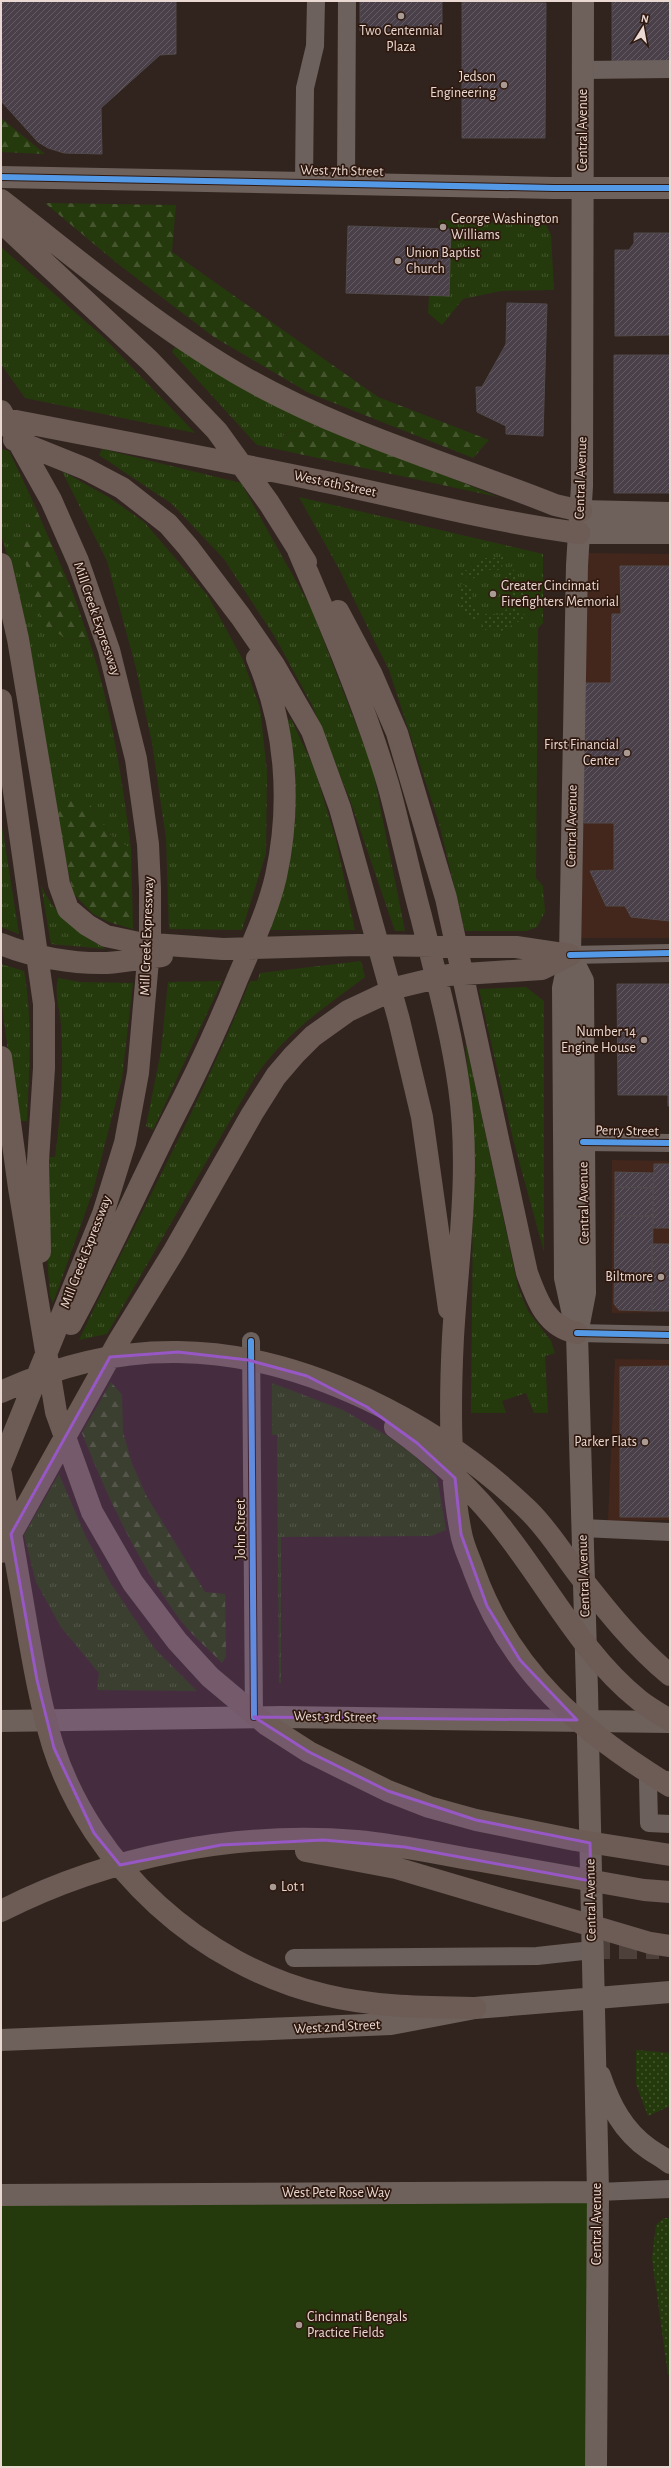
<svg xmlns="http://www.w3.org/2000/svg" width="671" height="2468" viewBox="0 0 671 2468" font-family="'Alegreya Sans',sans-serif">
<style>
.built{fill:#43271c}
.grass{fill:url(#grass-tufts)}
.forest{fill:url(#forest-firs)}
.garden{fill:url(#garden-dots)}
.pitch{fill:#253a0c}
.building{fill:url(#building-hatch);stroke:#514a4b}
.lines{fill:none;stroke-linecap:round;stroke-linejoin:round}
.minor-tunnel{stroke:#4d3f3a;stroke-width:18;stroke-dasharray:18 9;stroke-linecap:butt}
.minor{stroke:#6c615c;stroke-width:18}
.major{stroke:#6e605a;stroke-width:22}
.highway{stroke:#6c5c55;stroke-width:22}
.cycleway-casing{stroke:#2f180e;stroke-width:8}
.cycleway{stroke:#5399e6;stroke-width:6}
.marked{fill:#9757c4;fill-opacity:0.2;stroke:#9757c4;stroke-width:3;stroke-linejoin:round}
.poi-dot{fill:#a99a94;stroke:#2f180e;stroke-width:1.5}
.labels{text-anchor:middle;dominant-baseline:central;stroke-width:3.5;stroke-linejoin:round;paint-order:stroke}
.poi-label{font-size:14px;fill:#ead9d3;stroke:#2f180e;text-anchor:end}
.street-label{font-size:14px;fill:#ead9d3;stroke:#2f180e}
</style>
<defs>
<pattern id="grass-tufts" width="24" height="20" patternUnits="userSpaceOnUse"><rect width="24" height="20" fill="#253a0c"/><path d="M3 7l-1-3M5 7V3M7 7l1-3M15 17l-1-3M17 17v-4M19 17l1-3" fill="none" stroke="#45562e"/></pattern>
<pattern id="forest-firs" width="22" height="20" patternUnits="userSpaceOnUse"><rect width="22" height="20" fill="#253a0c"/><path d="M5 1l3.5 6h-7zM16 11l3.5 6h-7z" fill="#45562e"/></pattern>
<pattern id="garden-dots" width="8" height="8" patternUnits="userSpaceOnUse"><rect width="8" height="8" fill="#253a0c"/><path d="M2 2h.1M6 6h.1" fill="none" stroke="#45562e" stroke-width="1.8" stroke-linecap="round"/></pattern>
<pattern id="building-hatch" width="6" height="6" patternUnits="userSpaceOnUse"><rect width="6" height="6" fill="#4a404a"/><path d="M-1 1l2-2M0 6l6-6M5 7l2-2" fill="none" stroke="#645b63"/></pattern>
</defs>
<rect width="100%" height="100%" fill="#31241f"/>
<path class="built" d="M583,553L670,554V938H580Z
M612,1160L670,1161V1312L612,1313Z
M615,1359L670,1360V1520L608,1521Z"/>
<path class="grass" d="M439,220L546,225L551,235L554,290L501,291L463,299L442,325L428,313L429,295L449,296L451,229H438Z
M1,247L102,336L195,433L25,398L1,364Z
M175,347L320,425L285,433L276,449L257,445L172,352Z
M1,449L9,451L33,502L23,553L69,640L88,637C111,705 122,778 131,849L110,835L87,800L54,807L21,604L1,534Z
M102,449L241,483L311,608L372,766L405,931H395L350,800L312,705L275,637L224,559L172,504L99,455Z
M62,471L110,498L144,522L208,596L243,660L260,708L267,772L266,853L242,930L169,929L166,838L152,743L136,668L107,561Z
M299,497L543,554V623L538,628L536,878L543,886L545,912L537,927L527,931H465L439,823L389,670L338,567Z
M291,719L314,768L336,840L355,930H267L284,722Z
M1,820L19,934L1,927Z
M41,885C55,916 77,932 106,949L51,944Z
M361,961L365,977C323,1009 289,1030 257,1074L107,1334L79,1340C136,1220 201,1104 250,981H257L260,973Z
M1,964L24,971C33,1020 29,1071 27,1121H17L1,997Z
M58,978L80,982L133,983L122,1078L93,1191L53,1303L50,1296L45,1229L47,1157H55C61,1115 64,1069 61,1026C60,1008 54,997 58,978Z
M222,981L153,1130L146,1126L161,1051L168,982Z
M526,987L544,1001V1252L513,1139L479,989Z
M465,1039L518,1287L528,1311L551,1341L555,1353L545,1356L548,1413H534L526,1393L502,1401L506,1413H471C472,1288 476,1163 465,1039Z
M272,1383L343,1410L386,1435L412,1454L437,1477L446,1530L431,1536L281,1537V1683H279L277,1435H272Z
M59,1474L86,1537L111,1584L155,1649L197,1691L97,1690L99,1673L61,1627L36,1582L24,1535Z"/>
<path class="forest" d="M1,118L45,154L1,152Z
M45,203L176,205L172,252L378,397L489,440L473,458L309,393L214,337L118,264Z
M320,425L498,497L276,449L285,433Z
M33,502L73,593L88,637L69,640L42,624L23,553Z
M67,800H87L110,835L131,849L133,929L109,922L93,914L73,893L54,807Z
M111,1382L122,1395L123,1432L132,1464L147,1497L205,1592L225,1594L226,1656L222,1663C209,1649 193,1636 181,1621C139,1564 108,1499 82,1433Z"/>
<path class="garden" d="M508,554L500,570H487L471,580L457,572L467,570L480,558H500Z
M511,566L524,585L523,597L525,604L512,600V585L503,577Z
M461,584L473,587L472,602L481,612L473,623L470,616L460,606Z
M511,606L527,617L501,631L489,628L479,634L485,614L499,615Z
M636,2050L670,2053V2106L648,2116L636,2084Z
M664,2218H670V2375H668L652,2259L656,2225Z"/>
<path class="pitch" d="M598,2192L596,2467H1V2195Z"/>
<path class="building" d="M1,1H176V54L160,55L101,108L102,154L64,153L48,148L38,142L1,101Z
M360,1H442V32L360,31Z
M612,1H670V65H612Z
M462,2L546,3L545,138H462Z
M348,226L451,229L449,296L346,293Z
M634,233H670V335L615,336V250H629L634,243Z
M507,303L547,304L543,436L506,434V426L477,412L476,387H482L506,344Z
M614,355H670V493H614Z
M620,566H670V921L631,917L625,906H606L590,871L614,870V823H584L583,683H611L612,614H621Z
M617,984H670V1106H668V1095H618Z
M654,1164H670V1228H653Z
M615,1172L654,1173L653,1188L615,1187Z
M615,1187L653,1188V1216H615Z
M615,1216H653L652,1311L619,1310L614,1304Z
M652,1244H670V1311H652Z
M670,1366V1517H620V1367Z"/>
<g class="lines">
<path class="minor-tunnel" d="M592,1950H659"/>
<path class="minor" d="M583,70L670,69
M304,182L305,88L315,46L316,1
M346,183L347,1
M570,955L670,953
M583,1142L670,1143
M577,1333L670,1335
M251,1341L254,1717
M582,1528L670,1532
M667,1780H648L649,1823L670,1824
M294,1958L537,1956L592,1950
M598,2192L670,2189"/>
<path class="major" d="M583,1L582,486L577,565L570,955L563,988L565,1278L577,1333L587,1690L598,2192L596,2467
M1,177L554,188H670
M581,511L670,513
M579,533H670
M570,955L583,981L585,1293L579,1324
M1,1721L281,1717L670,1722
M1,2040L391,2024L475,2008L670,1992
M600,2076C610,2105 623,2131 649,2149C656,2154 663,2157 670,2163
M1,2195L598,2192"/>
<path class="highway" d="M1,200C81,262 159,329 247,379C343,433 452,464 555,505L581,511
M1,222L149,360L217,431L269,503L306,562
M1,411L51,500L78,561L109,650L136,759L148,844L150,888V938L138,1073L125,1143L103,1214L1,1465
M1,418C108,439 215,459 321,481C407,498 491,522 579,533
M14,440L86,469L122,488L168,524L188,547L241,617L274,665L312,731L340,808L399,1020L422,1117L449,1309
M298,550C331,627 364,704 388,784C400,827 409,872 421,916C435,973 451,1029 459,1087C471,1171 458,1253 453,1337C450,1396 449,1475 461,1533C463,1546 470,1559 474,1571C510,1671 581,1732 670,1786
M1,564L18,639L59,884L68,909L87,925L106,936L139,943L223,949L358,945L516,947L570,955
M338,611L372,675L397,733L446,898L527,1273C537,1300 546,1327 577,1333
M1,700L44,1004V1068L38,1161L40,1252
M1,944C32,957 74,964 107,963C125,962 144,958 162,956
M1,1057L19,1188L56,1412L92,1512L133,1583L177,1641L210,1677L267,1725L309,1752L388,1791L429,1807L476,1820L575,1840L670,1855
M71,1324C107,1258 137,1190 170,1124C195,1076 218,1027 238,977C252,944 268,911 276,876C292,803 286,726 257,658
M1,1392C57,1366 116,1351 178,1352C303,1353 439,1424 527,1509C548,1529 562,1553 579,1575C607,1611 635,1646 670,1675
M395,1427C435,1456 475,1492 505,1532C549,1588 583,1655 639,1700C649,1708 660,1714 670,1720
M1,1474C10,1525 18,1576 27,1627C34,1667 41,1707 53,1746C92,1867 202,1966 325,1995C374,2007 424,2007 475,2008
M1,1552L118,1342L174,1251L252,1114L276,1076L294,1055L313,1036L348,1011L399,987L449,975L542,969L570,955
M306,1851L396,1868L650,1943L670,1946
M1,1911C109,1856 236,1831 357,1841C399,1845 440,1854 481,1861C535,1871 590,1880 644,1890L670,1892"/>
<defs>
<path id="cycleway" d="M1,177L554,188H670
M570,955L670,953
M583,1142L670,1143
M577,1333L670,1335
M251,1341L254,1717"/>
</defs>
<use href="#cycleway" class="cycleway-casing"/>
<use href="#cycleway" class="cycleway"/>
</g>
<path class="marked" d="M178,1352L248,1360L307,1376L367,1407L417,1443L455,1478L461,1534L487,1606L520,1660L577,1720L254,1717L309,1752L388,1791L476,1820L590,1843L591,1881L405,1847L323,1840L221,1845L120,1865L94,1833L54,1748L37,1680L11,1534L110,1357Z"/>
<g class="poi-dot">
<circle cx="401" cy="16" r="4"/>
<circle cx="504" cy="85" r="4"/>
<circle cx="443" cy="227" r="4"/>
<circle cx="398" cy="261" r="4"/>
<circle cx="493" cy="594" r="4"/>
<circle cx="627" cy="753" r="4"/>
<circle cx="644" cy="1040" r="4"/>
<circle cx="661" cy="1277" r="4"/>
<circle cx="645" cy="1442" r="4"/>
<circle cx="273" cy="1887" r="4"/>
<circle cx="299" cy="2325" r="4"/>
</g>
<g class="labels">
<g class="poi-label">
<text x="401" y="31" text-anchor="middle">Two Centennial<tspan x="401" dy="16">Plaza</tspan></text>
<text x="496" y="77">Jedson<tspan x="496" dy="16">Engineering</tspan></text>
<text x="451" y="219" text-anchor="start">George Washington<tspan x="451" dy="16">Williams</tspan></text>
<text x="406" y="253" text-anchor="start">Union Baptist<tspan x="406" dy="16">Church</tspan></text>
<text x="501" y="586" text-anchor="start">Greater Cincinnati<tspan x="501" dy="16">Firefighters Memorial</tspan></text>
<text x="619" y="745">First Financial<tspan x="619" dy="16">Center</tspan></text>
<text x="636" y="1032">Number 14<tspan x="636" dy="16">Engine House</tspan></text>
<text x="653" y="1277">Biltmore</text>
<text x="637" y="1442">Parker Flats</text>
<text x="281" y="1887" text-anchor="start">Lot 1</text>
<text x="307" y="2317" text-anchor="start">Cincinnati Bengals<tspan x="307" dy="16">Practice Fields</tspan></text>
</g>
<g class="street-label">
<text transform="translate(583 130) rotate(-90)">Central Avenue</text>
<text transform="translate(342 171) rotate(1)">West 7th Street</text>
<text transform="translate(581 478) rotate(-88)">Central Avenue</text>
<text transform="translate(335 484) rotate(12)">West 6th Street</text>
<text transform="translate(97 619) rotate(71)">Mill Creek Expressway</text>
<text transform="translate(572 826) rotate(-89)">Central Avenue</text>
<text transform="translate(147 936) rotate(-88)">Mill Creek Expressway</text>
<text transform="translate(627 1131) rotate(1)">Perry Street</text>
<text transform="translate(584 1203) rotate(-91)">Central Avenue</text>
<text transform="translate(86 1252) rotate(-69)">Mill Creek Expressway</text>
<text transform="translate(241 1529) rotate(-90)">John Street</text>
<text transform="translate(584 1576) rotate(-92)">Central Avenue</text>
<text transform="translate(335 1717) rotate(1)">West 3rd Street</text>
<text transform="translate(591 1900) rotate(-91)">Central Avenue</text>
<text transform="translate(337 2027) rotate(-3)">West 2nd Street</text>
<text x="336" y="2193">West Pete Rose Way</text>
<text transform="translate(597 2224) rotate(-90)">Central Avenue</text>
</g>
</g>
<rect width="671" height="2468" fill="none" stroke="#ead9d3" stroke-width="4"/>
<g transform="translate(643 28) rotate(11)" stroke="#2f180e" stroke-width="3" paint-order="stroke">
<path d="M0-3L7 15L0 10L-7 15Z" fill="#ead9d3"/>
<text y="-6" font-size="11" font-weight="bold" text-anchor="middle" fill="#ead9d3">N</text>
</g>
</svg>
